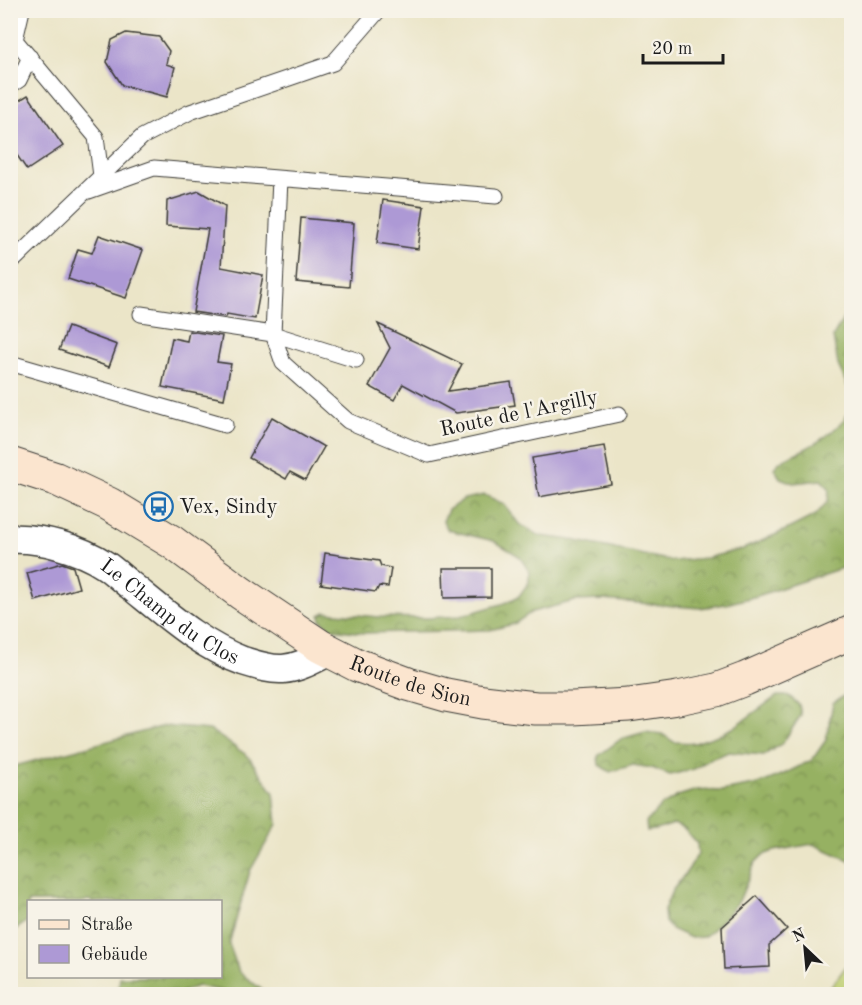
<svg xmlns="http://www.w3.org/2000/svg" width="862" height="1005" viewBox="0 0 862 1005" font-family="'Old Standard TT',serif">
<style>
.forest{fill:url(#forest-crowns);stroke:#59663f;stroke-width:1.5}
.pitch{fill:#bdce70;stroke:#6c7546;stroke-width:1.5}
.building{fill:#ad99d5}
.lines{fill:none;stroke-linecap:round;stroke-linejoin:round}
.service-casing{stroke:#3b3a36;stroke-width:17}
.minor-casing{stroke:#3b3a36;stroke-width:31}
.secondary-casing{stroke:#3b3a36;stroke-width:35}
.service{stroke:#fff;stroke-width:15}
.minor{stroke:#fff;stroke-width:28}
.secondary{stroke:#fbe5cf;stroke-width:33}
.labels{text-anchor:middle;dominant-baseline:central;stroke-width:5;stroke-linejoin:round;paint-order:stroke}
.street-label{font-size:21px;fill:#1c1c1c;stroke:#f7f3e8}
.poi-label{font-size:21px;fill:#1c1c1c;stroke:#f7f3e8;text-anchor:start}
</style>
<defs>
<pattern id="forest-crowns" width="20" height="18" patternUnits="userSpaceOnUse" patternTransform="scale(1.5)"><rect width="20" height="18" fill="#96b162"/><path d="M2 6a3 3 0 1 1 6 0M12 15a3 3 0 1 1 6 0" fill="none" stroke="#7a8f50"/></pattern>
</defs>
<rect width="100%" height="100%" fill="#f7f3e8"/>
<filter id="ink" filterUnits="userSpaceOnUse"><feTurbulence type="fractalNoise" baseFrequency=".0167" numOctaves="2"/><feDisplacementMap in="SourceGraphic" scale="12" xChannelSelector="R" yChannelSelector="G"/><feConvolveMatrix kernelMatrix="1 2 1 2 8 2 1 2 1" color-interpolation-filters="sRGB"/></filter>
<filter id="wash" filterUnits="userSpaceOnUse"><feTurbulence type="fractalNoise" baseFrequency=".008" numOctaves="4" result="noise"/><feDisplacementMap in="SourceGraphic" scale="24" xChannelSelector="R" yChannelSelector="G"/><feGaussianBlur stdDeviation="1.35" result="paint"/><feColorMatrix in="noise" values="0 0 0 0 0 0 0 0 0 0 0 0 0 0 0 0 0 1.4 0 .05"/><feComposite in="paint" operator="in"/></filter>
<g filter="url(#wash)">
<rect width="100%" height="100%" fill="#ebe5c8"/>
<path class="forest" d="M851,305V393L838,365L833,337Z
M851,409L852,564L848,566L757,596L726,604L700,608L602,600L575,601L532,612L514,624L490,630L364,633L332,629L321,620L320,615L325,612L379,617L426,618L460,616L505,603L519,596L529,582V571L519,556L494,541L448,530L443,521L448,510L464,499L485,495L504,504L519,524L540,536L572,540L673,561L706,558L743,549L788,529L816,515L828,501L829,488L821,480L793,483L780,478L774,468C780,459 791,456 801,451C821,441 841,428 851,409Z
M851,691V861L813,844L774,851L763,855L755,863L739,901L728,914L709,933L703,937L691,938L671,929L665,922L664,910L672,891L688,870L698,854L697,844L684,829L674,824L656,830L647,831L646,822L661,806L678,796L697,790L722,791L759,784L784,774L812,760L826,740L833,703Z
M777,696H789L799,705L801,715L782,744L764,755L729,752L710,759L694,769L670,775L652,768L633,765L610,772L599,765L598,756L621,739L645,732L662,734L674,742L695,743L718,735L733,728Z
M164,726L210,730L248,756L274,793L277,824L250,871L229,944L239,972L265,992L274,994H229L222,991L198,986L182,992L178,994H118L120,977L220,976V902H92L89,900L82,902H28V921L11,932V767Z"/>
<path class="pitch" d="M851,959V994H826Z"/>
<g id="blocks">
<path class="building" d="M126,33L159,37L169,51L166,64L175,67L167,97L122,85L107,62L112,40Z
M28,95L63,146L27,170L10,145V106Z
M199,191L225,206L221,267L263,275L255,319L227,314L226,317L193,312L208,229L166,226L167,201Z
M383,200L424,206L418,249L377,243Z
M301,218L354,223L349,287L296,282Z
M99,235L143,250L126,298L68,279L78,249L92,253Z
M378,324L462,364L448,391L511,382L515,405L456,413L403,384L394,400L369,386L390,348Z
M68,327L117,345L109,367L59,350Z
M189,331L222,336L217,362L231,364L224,399L162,387L172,338L187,341Z
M272,417L324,447L305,480L290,472L286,479L249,458Z
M604,446L611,484L539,497L532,458Z
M325,553L379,561L381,566L391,568L388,587L379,586L376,592L321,584Z
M62,563L73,567L79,588L35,601L27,573Z
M443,568H491V597L444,598Z
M757,896L787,929L769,945L770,967L724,969L722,927Z"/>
</g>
</g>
<g filter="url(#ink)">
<use href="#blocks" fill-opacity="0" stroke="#3b3a36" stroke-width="1.5"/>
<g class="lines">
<defs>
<path id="service" d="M15,40L22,10
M10,42L15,40L96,137L101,176
M10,86L19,80L30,57
M280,179L273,334L283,363L348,421L429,455L619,414
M89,191L154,168L496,196
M10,262L16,258L142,137L190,112L333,63L379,10
M141,314L273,334L356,360
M10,363L225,425"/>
<g id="minor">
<path id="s1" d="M10,539C40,537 81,549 105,565C114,571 122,579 130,585C166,614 200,645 243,661C256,665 270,670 283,669C300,668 315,658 330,651"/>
</g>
<g id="secondary">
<path id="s2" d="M10,464L56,479L109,504L172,542L241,593L320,646L357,665L408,684L446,695L483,702L536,708H573L629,705L678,698L716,690L745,679L852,632"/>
</g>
</defs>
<use href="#service" class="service-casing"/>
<use href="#minor" class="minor-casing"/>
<use href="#secondary" class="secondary-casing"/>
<use href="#service" class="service"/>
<use href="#minor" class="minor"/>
<use href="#secondary" class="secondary"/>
</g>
</g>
<defs>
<symbol id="bus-ring" viewBox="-11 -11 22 22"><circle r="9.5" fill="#f7f3e8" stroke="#1f6fb2" stroke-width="1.5"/><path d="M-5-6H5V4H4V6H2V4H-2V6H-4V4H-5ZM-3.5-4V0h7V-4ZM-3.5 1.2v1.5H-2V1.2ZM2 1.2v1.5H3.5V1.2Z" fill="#1f6fb2"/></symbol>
</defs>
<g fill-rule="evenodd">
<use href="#bus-ring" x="142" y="490" width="33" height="33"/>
</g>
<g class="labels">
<g class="street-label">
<text transform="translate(519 414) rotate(-12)">Route de l'Argilly</text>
<text stroke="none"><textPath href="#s1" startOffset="180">Le Champ du Clos</textPath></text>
<text stroke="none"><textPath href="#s2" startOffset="459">Route de Sion</textPath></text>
</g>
<g class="poi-label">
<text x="179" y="507">Vex, Sindy</text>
</g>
</g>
<rect width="862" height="1005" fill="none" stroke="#f7f3e8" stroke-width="36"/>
<rect x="27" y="900" width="195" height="78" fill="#f7f3e8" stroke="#9f9d96" stroke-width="1.5"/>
<rect x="39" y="920" width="30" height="9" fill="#fbe5cf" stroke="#9f9d96" stroke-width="1.5"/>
<text x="81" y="930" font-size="18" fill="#1c1c1c">Straße</text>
<rect x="39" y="945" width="30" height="18" fill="#ad99d5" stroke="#9f9d96" stroke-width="1.5"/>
<text x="81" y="960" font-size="18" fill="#1c1c1c">Gebäude</text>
<g transform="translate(805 948) rotate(334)" stroke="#f7f3e8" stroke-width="4.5" paint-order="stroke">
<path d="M0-4.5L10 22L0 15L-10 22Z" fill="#1c1c1c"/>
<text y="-9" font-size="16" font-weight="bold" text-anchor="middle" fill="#1c1c1c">N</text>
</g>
<path d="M643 54v9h80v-9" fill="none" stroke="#1c1c1c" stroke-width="3"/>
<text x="652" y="54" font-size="18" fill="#1c1c1c" stroke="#f7f3e8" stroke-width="4.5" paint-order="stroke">20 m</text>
</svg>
